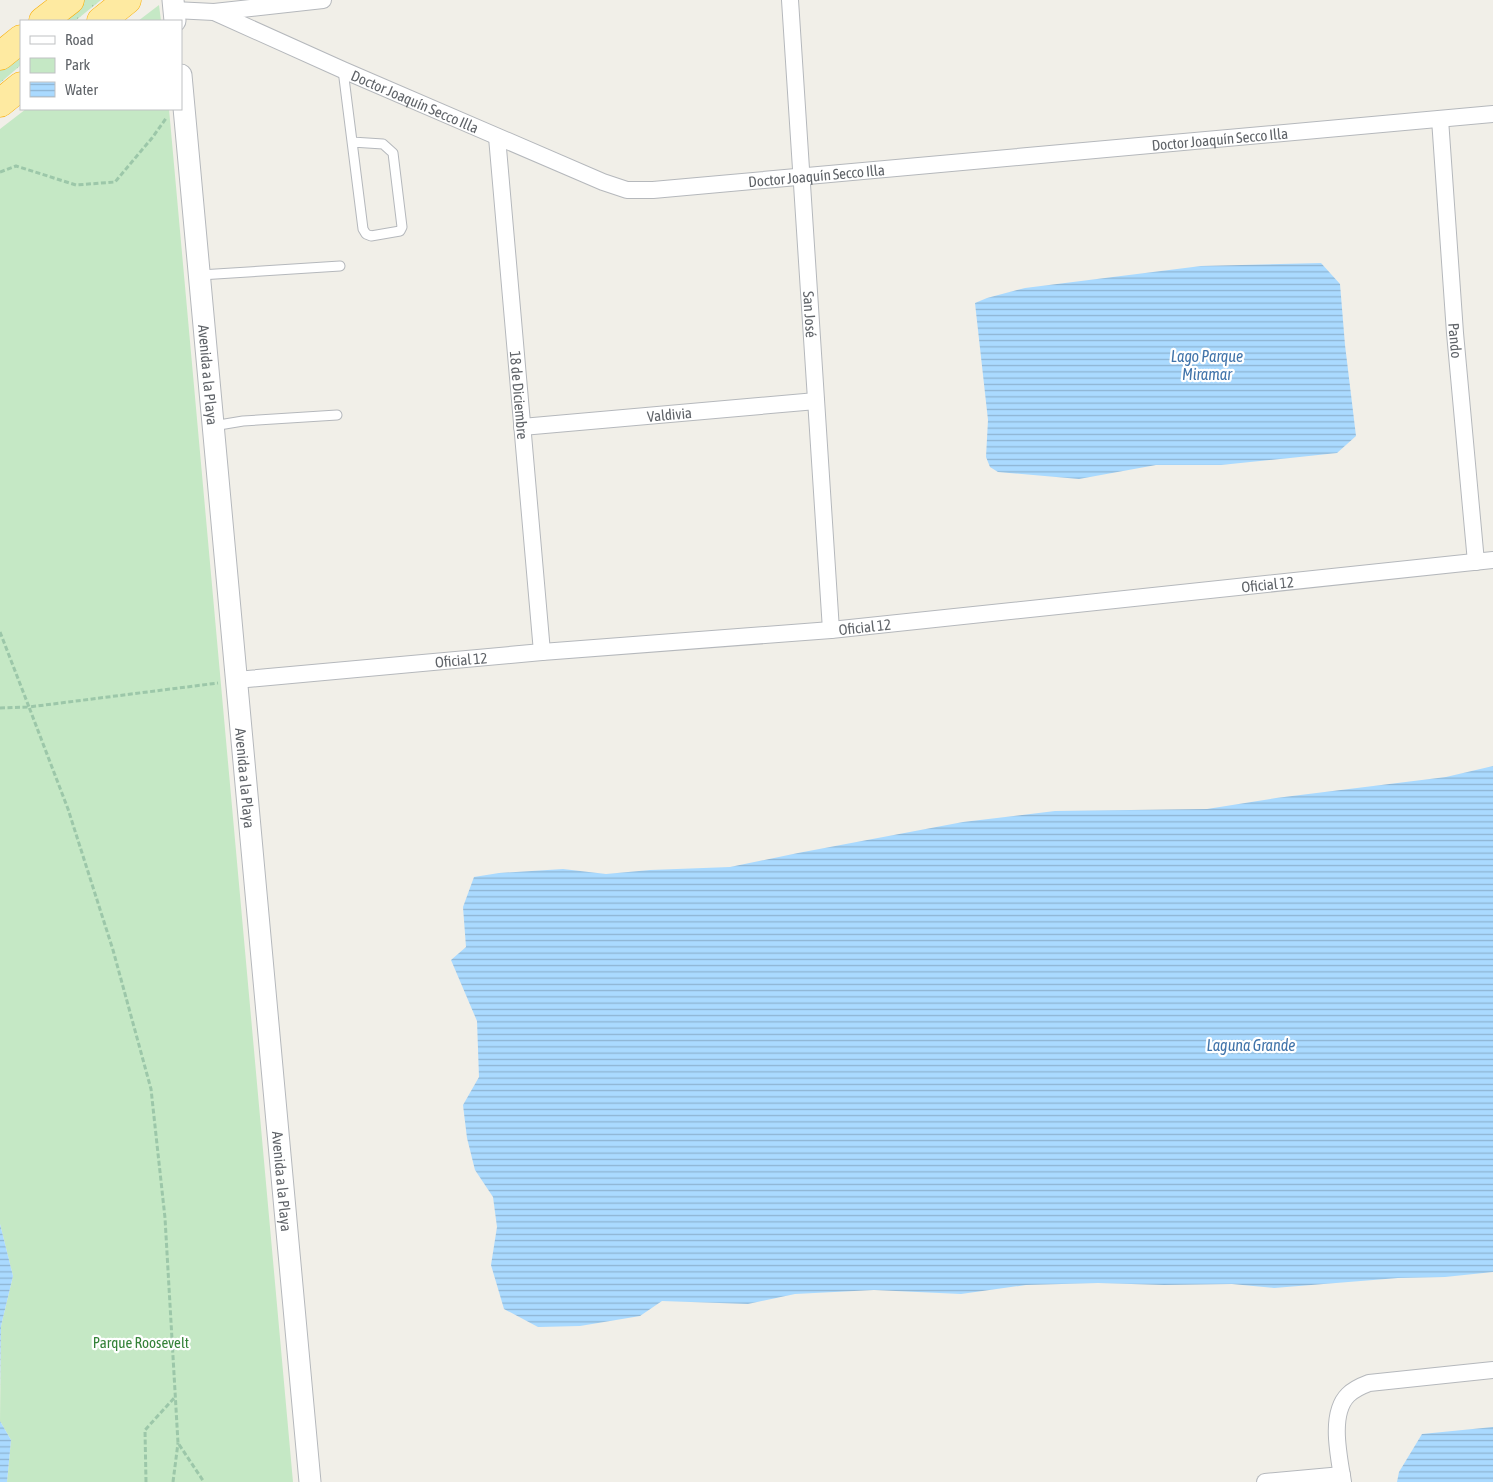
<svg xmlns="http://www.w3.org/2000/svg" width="1493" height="1482" viewBox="0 0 1493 1482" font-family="'Asap Condensed',sans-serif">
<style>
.grass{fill:url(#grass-tufts)}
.park{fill:#c5e8c5}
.water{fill:url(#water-rules)}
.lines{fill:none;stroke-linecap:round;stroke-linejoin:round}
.service-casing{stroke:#b5b8bc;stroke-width:11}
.minor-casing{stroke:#b5b8bc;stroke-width:18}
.tertiary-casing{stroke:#b5b8bc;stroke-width:23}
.trunk-casing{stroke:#f9ab00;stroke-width:29}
.path{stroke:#9cc7a9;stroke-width:3;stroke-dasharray:5 2.5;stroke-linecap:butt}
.service{stroke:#fff;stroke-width:9}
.minor{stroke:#fff;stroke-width:16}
.tertiary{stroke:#fff;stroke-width:21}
.trunk{stroke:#feeaa1;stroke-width:28}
.labels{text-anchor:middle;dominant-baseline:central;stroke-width:4.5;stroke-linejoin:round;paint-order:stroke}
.street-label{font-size:15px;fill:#5f6368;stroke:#fff}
.park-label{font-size:15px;fill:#348238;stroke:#fff}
.water-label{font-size:16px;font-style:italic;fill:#4174aa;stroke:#fff}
</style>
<defs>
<pattern id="grass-tufts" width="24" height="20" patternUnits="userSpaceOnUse" patternTransform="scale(1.25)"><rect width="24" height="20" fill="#c5e8c5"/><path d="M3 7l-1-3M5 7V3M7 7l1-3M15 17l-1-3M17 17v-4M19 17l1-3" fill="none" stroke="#a3c0a4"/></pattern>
<pattern id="water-rules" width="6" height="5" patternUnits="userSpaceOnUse" patternTransform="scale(1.25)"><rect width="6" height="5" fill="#aadaff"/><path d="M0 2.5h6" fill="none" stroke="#8eb4d2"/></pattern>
</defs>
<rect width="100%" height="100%" fill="#f1efe8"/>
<path class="grass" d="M84,0H101L75,21H58Z
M21,51V65L0,83V68Z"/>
<path class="park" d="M159,5L161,21H138Z
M26,109H169L293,1482H7L11,1440L0,1421L1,1326L13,1276L0,1224V129Z"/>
<path class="water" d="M1321,263L1340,284L1345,345L1356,436L1337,453L1290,458L1221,465H1156L1079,479L998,472L990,467L986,457L988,420L975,303L987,298L1025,288L1201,266Z
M1493,766V1272L1445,1277L1398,1278L1274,1288L1232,1284L1164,1285L1098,1283L1026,1285L961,1294L874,1290L795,1294L748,1304L662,1301L640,1316L580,1326L538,1327L504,1309L491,1265L497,1227L493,1197L475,1170L467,1138L463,1105L479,1077L477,1021L451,960L466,947L463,907L474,877L499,873L563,869L606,874L650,870L730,867L798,853L963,822L1055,811L1207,809L1276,798L1446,777Z
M0,1224L13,1276L1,1326L0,1389Z
M0,1421L11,1440L7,1482H0Z
M1493,1427V1482H1397L1399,1472L1422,1434Z"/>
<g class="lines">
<defs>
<path id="service" d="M343,70L363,229L366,234L371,236L400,231L402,227L393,153L383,144L352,142
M200,275L340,266
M213,426L243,421L337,415"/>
<g id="minor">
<path id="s1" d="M790,0L831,630"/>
<path id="s2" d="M174,10L214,12L343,70L603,182L627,190H653L1493,114"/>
<path d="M214,12L323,0"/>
<path id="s3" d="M1440,119L1455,333L1476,562"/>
<path id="s4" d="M497,137L542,652"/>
<path id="s5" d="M522,427L816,401"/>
<path id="s6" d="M236,680L542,652L831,630L1493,560"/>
<path d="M1265,1482L1342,1475"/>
<path d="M1343,1482C1339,1457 1329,1414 1348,1395C1354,1389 1361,1386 1369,1383L1493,1370"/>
</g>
<g id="tertiary">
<path d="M173,0L175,21"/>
<path id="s7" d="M181,75L310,1482"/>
</g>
<path id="trunk" d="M43,21L70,0
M101,21L127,0
M0,56L21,39
M0,103L21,86"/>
</defs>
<use href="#service" class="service-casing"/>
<use href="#minor" class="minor-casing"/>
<use href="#tertiary" class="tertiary-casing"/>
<use href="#trunk" class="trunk-casing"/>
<path class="path" d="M0,172L16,166L76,185L115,182L152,138L167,117
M0,632L29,707L218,683
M0,708L29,707L68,809L113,950L151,1089L165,1218L178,1443L204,1482
M146,1482L145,1430L175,1397
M173,1482L178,1443"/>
<use href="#service" class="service"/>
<use href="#minor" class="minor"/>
<use href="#tertiary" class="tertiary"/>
<use href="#trunk" class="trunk"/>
</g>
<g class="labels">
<g class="street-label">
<text stroke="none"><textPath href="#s2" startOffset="260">Doctor Joaquín Secco Illa</textPath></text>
<text stroke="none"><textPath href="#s2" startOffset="1085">Doctor Joaquín Secco Illa</textPath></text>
<text stroke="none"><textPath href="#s2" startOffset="680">Doctor Joaquín Secco Illa</textPath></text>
<text stroke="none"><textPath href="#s1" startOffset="315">San José</textPath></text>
<text stroke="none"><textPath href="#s3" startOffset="222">Pando</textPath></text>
<text stroke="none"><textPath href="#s7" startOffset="301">Avenida a la Playa</textPath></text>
<text stroke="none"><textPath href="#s4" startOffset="259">18 de Diciembre</textPath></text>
<text stroke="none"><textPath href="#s5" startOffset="148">Valdivia</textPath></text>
<text stroke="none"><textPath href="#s6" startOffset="1036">Oficial 12</textPath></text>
<text stroke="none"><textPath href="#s6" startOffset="631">Oficial 12</textPath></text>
<text stroke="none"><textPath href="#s6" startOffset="226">Oficial 12</textPath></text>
<text stroke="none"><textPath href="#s7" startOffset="706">Avenida a la Playa</textPath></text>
<text stroke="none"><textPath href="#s7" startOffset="1111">Avenida a la Playa</textPath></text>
</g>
<g class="park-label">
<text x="141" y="1342">Parque Roosevelt</text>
</g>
<g class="water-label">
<text x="1207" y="356">Lago Parque<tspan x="1207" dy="18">Miramar</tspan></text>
<text x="1251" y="1045">Laguna Grande</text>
</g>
</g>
<rect x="20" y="20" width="162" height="90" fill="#ffffff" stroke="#bfc1c3"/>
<rect x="30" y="36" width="25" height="8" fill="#ffffff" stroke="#bfc1c3"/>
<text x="65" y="45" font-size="15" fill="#5f6368">Road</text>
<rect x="30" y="58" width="25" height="15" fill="#c5e8c5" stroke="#bfc1c3"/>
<text x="65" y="70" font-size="15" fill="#5f6368">Park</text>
<rect x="30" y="82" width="25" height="15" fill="url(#water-rules)" stroke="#bfc1c3"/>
<text x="65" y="95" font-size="15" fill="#5f6368">Water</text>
</svg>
